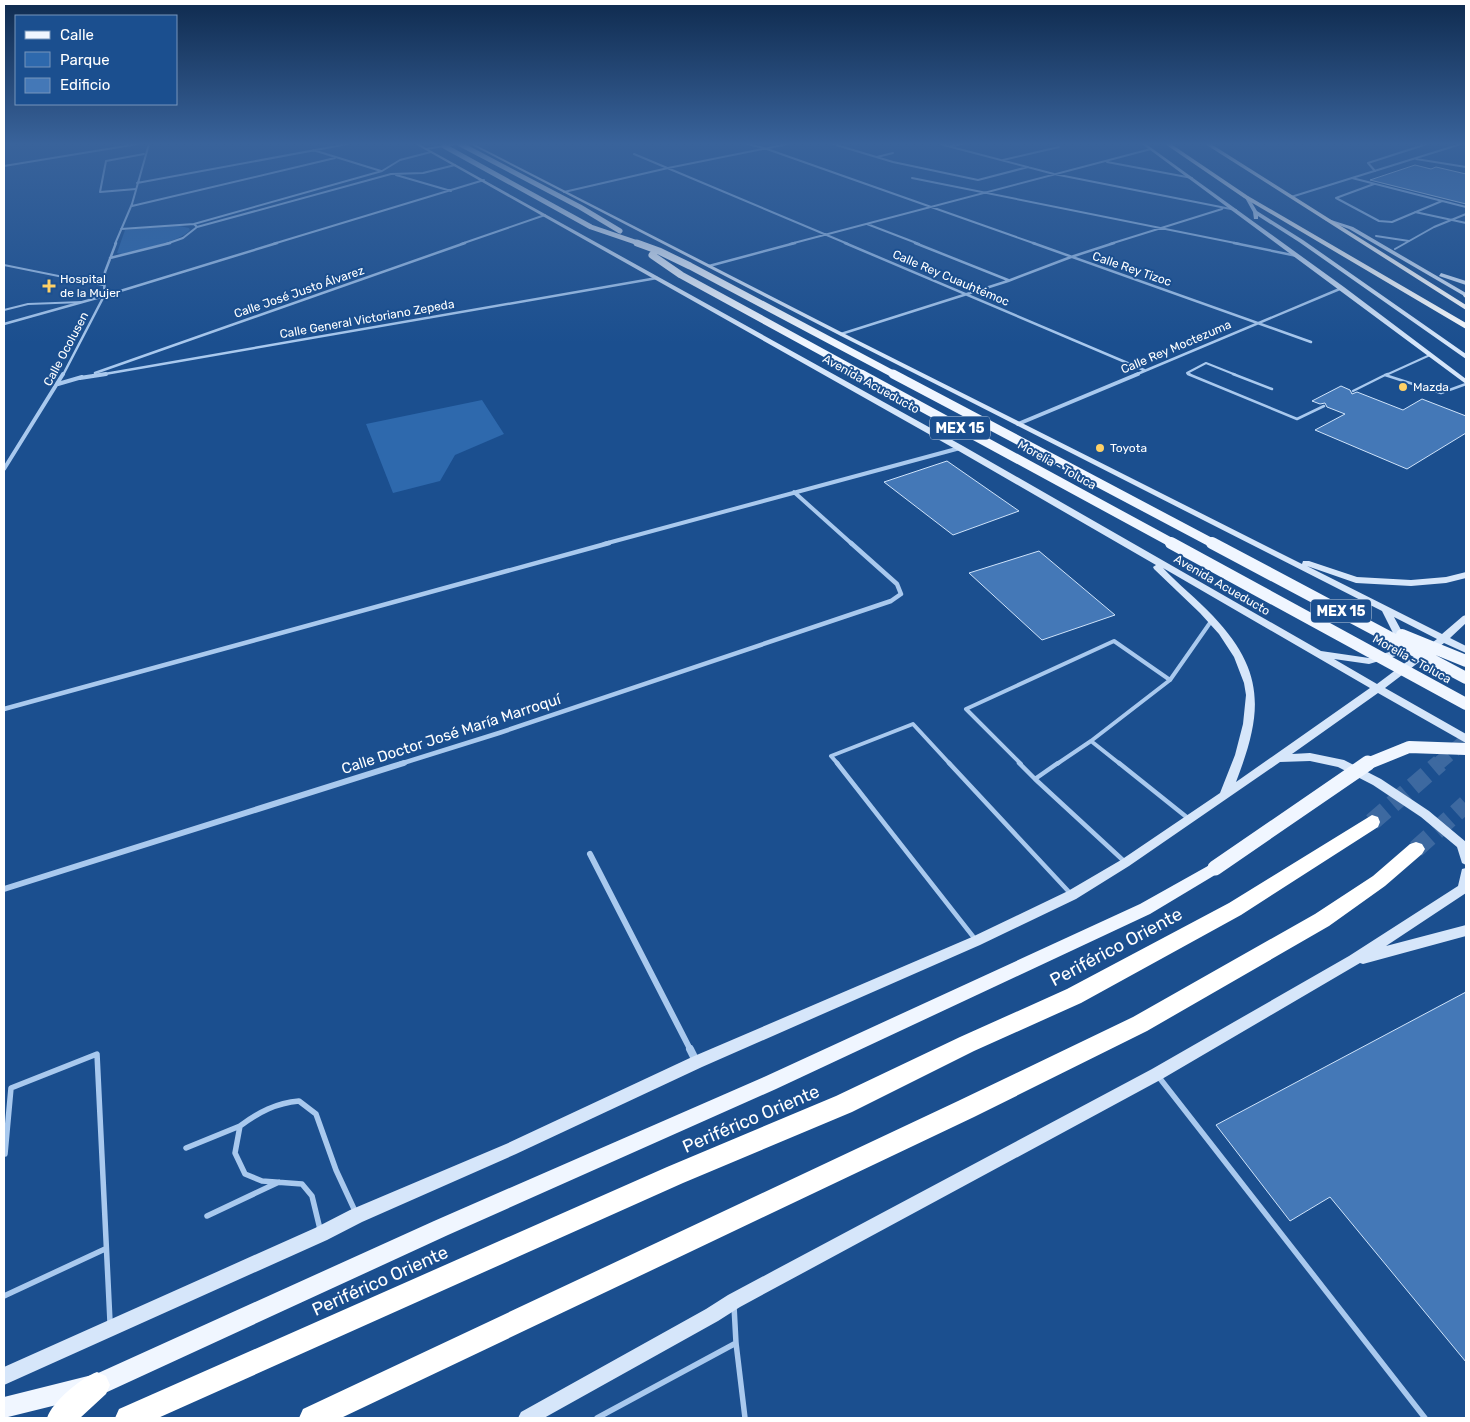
<svg xmlns="http://www.w3.org/2000/svg" width="1470" height="1422" viewBox="0 0 1470 1422" font-family="Rubik,sans-serif">
<style>
.green{fill:#2e69ad}
.building{fill:#4478b7;stroke:#cfe3fa}
.lines{fill:none;stroke-linecap:round;stroke-linejoin:round}
.highway-tunnel-far1{stroke:#3d69a0;stroke-width:14;stroke-dasharray:14 7;stroke-linecap:butt}
.highway-tunnel{stroke:#3d69a0;stroke-width:18;stroke-dasharray:18 9;stroke-linecap:butt}
.lane-far4{stroke:#a9c9ee;stroke-width:2}
.lane-far3{stroke:#a9c9ee;stroke-width:2.5}
.lane-far2{stroke:#a9c9ee;stroke-width:4}
.lane-far1{stroke:#a9c9ee;stroke-width:4.5}
.lane{stroke:#a9c9ee;stroke-width:5.5}
.street-far5{stroke:#a9c9ee;stroke-width:2}
.street-far4{stroke:#a9c9ee;stroke-width:2.5}
.street-far3{stroke:#a9c9ee;stroke-width:4}
.street-far2{stroke:#a9c9ee;stroke-width:4.5}
.street-far1{stroke:#a9c9ee;stroke-width:6}
.street{stroke:#a9c9ee;stroke-width:8}
.secondary{fill:#d6e6fa;fill-rule:evenodd}
.primary{fill:#f0f6ff;fill-rule:evenodd}
.highway{fill:#fff;fill-rule:evenodd}
.primary-bridge-far4{stroke:#f0f6ff;stroke-width:5}
.primary-bridge-far3{stroke:#f0f6ff;stroke-width:7}
.primary-bridge-far2{stroke:#f0f6ff;stroke-width:9}
.primary-bridge-far1{stroke:#f0f6ff;stroke-width:12}
.primary-bridge{stroke:#f0f6ff;stroke-width:15}
.poi-dot{fill:#ffd166;stroke:#1b4f8f;stroke-width:2}
.labels{text-anchor:middle;dominant-baseline:central;stroke-width:4;stroke-linejoin:round;paint-order:stroke}
.far-street-label{font-size:12px;fill:#fff;stroke:#1b4f8f}
.far-poi-label{font-size:12px;fill:#fff;stroke:#1b4f8f;text-anchor:start}
.shield{fill:#1b4f8f;stroke:#bbcadd;stroke-width:1}
.shield-label{font-size:14px;font-weight:bold;fill:#fff}
.street-label{font-size:15px;fill:#fff;stroke:#1b4f8f}
.near-street-label{font-size:18px;fill:#fff;stroke:#1b4f8f}
</style>
<rect width="100%" height="100%" fill="#1b4f8f"/>
<path class="green" d="M175,225L189,228L190,230C179,243 139,249 122,254L117,253L125,230Z
M482,400L504,434L455,455L440,481L393,493L366,424Z"/>
<path class="building" d="M1415,165L1431,169L1436,167L1466,174V204L1370,180Z
M1341,386L1350,390L1352,394L1357,392L1403,410L1422,399L1466,416V433L1407,469L1315,430L1345,414L1327,407L1325,403L1320,404L1312,401Z
M947,461L1019,511L953,535L884,482Z
M1039,551L1115,615L1042,640L969,573Z
M1466,992V1362L1330,1197L1290,1221L1216,1125Z"/>
<g class="lines">
<path class="highway-tunnel-far1" d="M1438,764L1466,740"/>
<path class="highway-tunnel" d="M1372,822L1440,763
M1416,849L1466,804"/>
<path class="lane-far4" d="M877,157L893,153
M1375,171L1368,163L1427,144
M1352,178L1466,207
M1374,184L1336,198L1379,221L1392,222L1442,201
M136,189L100,192L106,161L144,154
M1415,212L1466,223
M1376,236L1409,241
M1395,249L1434,227L1466,214
M4,265L103,285
M4,310L28,304L83,302
M1191,375L1187,373L1206,363L1236,375
M1386,375L1430,355"/>
<path class="lane-far3" d="M1188,374L1297,419L1324,406
M1233,374L1272,389
M1388,374L1385,375L1441,393L1466,384
M1353,391L1385,375"/>
<path class="lane-far2" d="M1170,680L1212,620
M1091,741L1120,764
M838,764L831,756L913,724L950,764
M1021,764L966,709L1114,641L1170,680
M1057,764L1091,741L1170,680"/>
<path class="lane-far1" d="M837,763L975,939
M949,763L1070,893
M1019,763L1035,779L1058,763
M1119,763L1189,819
M1035,779L1125,862"/>
<path class="lane" d="M1158,1076L1425,1418
M186,1148L240,1126
M5,1154L11,1088L97,1054L110,1322
M207,1216L279,1182
M320,1229L312,1196L302,1184L262,1181L245,1174L235,1153L240,1126C259,1112 276,1103 299,1101L316,1114L336,1170L355,1211
M4,1296L105,1249
M734,1306L736,1343L745,1418
M597,1418L736,1343"/>
<path class="street-far5" d="M747,144L764,148L1036,244
M833,144L893,162L978,180L1028,167
M940,144L1054,174L1236,210
M951,146L963,144
M426,149L457,144
M313,150L381,171
M634,154L848,244
M1416,159L1466,167
M1003,160L1059,147
M1107,162L1192,178
M4,166L138,144
M396,175L451,191
M912,178L1240,244
M137,183L348,144
M564,192L668,168L788,144
M1291,197L1461,144
M132,206L335,158
M194,224L382,171L400,160L431,152
M867,224L919,244
M197,227L391,174L423,173L455,165
M121,229L194,224L197,227L183,238L166,244
M115,244L132,204L149,144
M273,244L484,180
M461,244L545,215
M790,244L1151,149
M1110,244L1222,209"/>
<path class="street-far4" d="M845,243L1144,370
M915,243L1008,280
M1033,243L1311,342
M1234,243L1297,256
M110,258L170,243
M709,266L795,243
M4,324L104,296L277,243
M841,334L1008,281L1071,257L1114,243
M95,373L465,243
M63,375L104,296L105,272L116,243
M99,375L657,278
M1135,375L1342,288"/>
<path class="street-far3" d="M80,378L106,374
M58,384L82,377
M1018,424L1138,374
M4,469L63,374
M794,492L852,544
M604,544L960,448"/>
<path class="street-far2" d="M4,709L609,543
M400,764L499,733L891,601L901,594L897,584L851,543"/>
<path class="street-far1" d="M590,854L691,1051
M4,889L404,763"/>
<path class="street" d="M690,1049L696,1061"/>
<path class="secondary" d="M415,144H419L963,446L1321,651L1369,658L1389,652L1396,639L1382,611L839,335L470,144H474L843,333L1302,564L1303,561H1309L1357,577L1411,580L1446,577L1466,572V578L1446,583L1411,586L1356,583L1307,566L1442,634L1463,616L1466,615V623L1450,638L1466,646V653L1444,643L1385,688L1466,734V743L1378,693L1292,754L1310,753L1344,760L1381,779L1429,811L1466,842V865L1462,863L1457,847L1421,817L1373,785L1338,767L1310,761L1280,762L1129,866L1076,899L980,945L702,1067L516,1154L362,1222L327,1240L4,1385V1367L315,1228L350,1210L506,1144L692,1057L972,937L1068,891L1121,860L1220,793L1235,755L1243,724L1246,695L1244,683L1234,657L1219,634L1200,613L1154,569L1153,567L1156,565L957,450ZM1163,568L1370,688L1236,782C1262,714 1267,673 1213,616C1197,599 1179,585 1163,568ZM1394,617L1437,639L1377,684L1334,659L1369,664L1396,656L1406,639Z
M1142,144H1146L1344,287L1466,379V384Z
M1244,196H1248L1257,211L1303,240L1466,354V359L1299,242L1258,216V219H1254L1253,212Z
M1325,218L1353,227L1466,293V297L1349,229L1325,220Z
M1441,273L1466,281V285L1439,276Z
M1466,868V893L1386,946L1466,925V936L1363,964L1360,963L1162,1079L740,1307L718,1321L544,1418H518L521,1412L706,1309L728,1295L1152,1069L1349,956L1458,886L1462,869Z"/>
<path class="primary" d="M1466,293V298L1464,297L1463,295Z
M1215,862L1220,864L1222,868L1220,872L1150,914L776,1089L448,1235L105,1393L4,1418V1397L96,1374L434,1221L764,1077L1140,904Z"/>
<path class="highway" d="M1165,144H1171L1248,196L1466,323V329L1244,198Z
M1205,144H1211L1466,305V310Z
M1372,815L1378,817L1380,822L1378,827L1241,915L1081,1003L974,1051L852,1112L683,1183L158,1418H115L119,1409L667,1167L836,1096L960,1037L1067,989L1229,903Z
M1416,842L1422,844L1425,849L1422,854L1385,886L1329,926L1147,1031L974,1117L341,1418H299L303,1409L958,1101L1133,1017L1315,914L1373,876L1410,844Z
M97,1372L106,1376L110,1385L106,1394L80,1418H47C52,1402 81,1378 97,1372Z"/>
<path class="primary-bridge-far4" d="M460,144L580,207L620,231
M444,146L591,227L641,244"/>
<path class="primary-bridge-far3" d="M637,243L659,251L690,266L895,375
M652,255L681,275L864,375"/>
<path class="primary-bridge-far2" d="M861,374L1174,544
M893,374L1214,544"/>
<path class="primary-bridge-far1" d="M1171,543L1466,704
M1212,543L1466,678
M1402,635L1466,661
M1367,764L1409,747L1466,749"/>
<path class="primary-bridge" d="M1215,868L1368,763"/>
</g>
<linearGradient id="sky" x2="0" y2="1"><stop stop-color="#0f2b4f"/><stop offset="0.42" stop-color="#39639b"/><stop offset="1" stop-color="#39639b" stop-opacity="0"/></linearGradient>
<rect width="1470" height="343" fill="url(#sky)"/>
<g class="poi-dot">
<path d="M46.5 278.5h5v5h5v5h-5v5h-5v-5h-5v-5h5z"/>
<circle cx="1403" cy="387" r="5"/>
<circle cx="1100" cy="448" r="5"/>
</g>
<g class="labels">
<g class="far-street-label">
<text transform="translate(1132 269) rotate(19)">Calle Rey Tizoc</text>
<text transform="translate(951 278) rotate(23)">Calle Rey Cuauhtémoc</text>
<text transform="translate(299 292) rotate(-19)">Calle José Justo Álvarez</text>
<text transform="translate(367 319) rotate(-10)">Calle General Victoriano Zepeda</text>
<text transform="translate(1176 347) rotate(-23)">Calle Rey Moctezuma</text>
<text transform="translate(66 349) rotate(-62)">Calle Ocolusen</text>
<text transform="translate(871 384) rotate(29)">Avenida Acueducto</text>
<text transform="translate(1057 465) rotate(29)">Morelia - Toluca</text>
<text transform="translate(1222 585) rotate(30)">Avenida Acueducto</text>
<text transform="translate(1412 659) rotate(29)">Morelia - Toluca</text>
</g>
<g class="far-poi-label">
<text x="60" y="279">Hospital<tspan x="60" dy="14">de la Mujer</tspan></text>
<text x="1413" y="387">Mazda</text>
<text x="1110" y="448">Toyota</text>
</g>
<g class="shield">
<rect x="930" y="416.5" width="60" height="23" rx="4"/>
<rect x="1311" y="599.5" width="60" height="23" rx="4"/>
</g>
<g class="shield-label">
<text x="960" y="428">MEX 15</text>
<text x="1341" y="611">MEX 15</text>
</g>
<g class="street-label">
<text transform="translate(451 734) rotate(-18)">Calle Doctor José María Marroquí</text>
</g>
<g class="near-street-label">
<text transform="translate(1116 947) rotate(-28)">Periférico Oriente</text>
<text transform="translate(751 1119) rotate(-23)">Periférico Oriente</text>
<text transform="translate(380 1281) rotate(-24)">Periférico Oriente</text>
</g>
</g>
<rect width="1470" height="1422" fill="none" stroke="#ffffff" stroke-width="10"/>
<rect x="15" y="15" width="162" height="90" fill="#1b4f8f" stroke="#7695bc"/>
<rect x="25" y="31" width="25" height="8" fill="#f0f6ff" stroke="#7695bc"/>
<text x="60" y="40" font-size="15" fill="#ffffff">Calle</text>
<rect x="25" y="52" width="25" height="15" fill="#2e69ad" stroke="#7695bc"/>
<text x="60" y="65" font-size="15" fill="#ffffff">Parque</text>
<rect x="25" y="78" width="25" height="15" fill="#4478b7" stroke="#7695bc"/>
<text x="60" y="90" font-size="15" fill="#ffffff">Edificio</text>
</svg>
